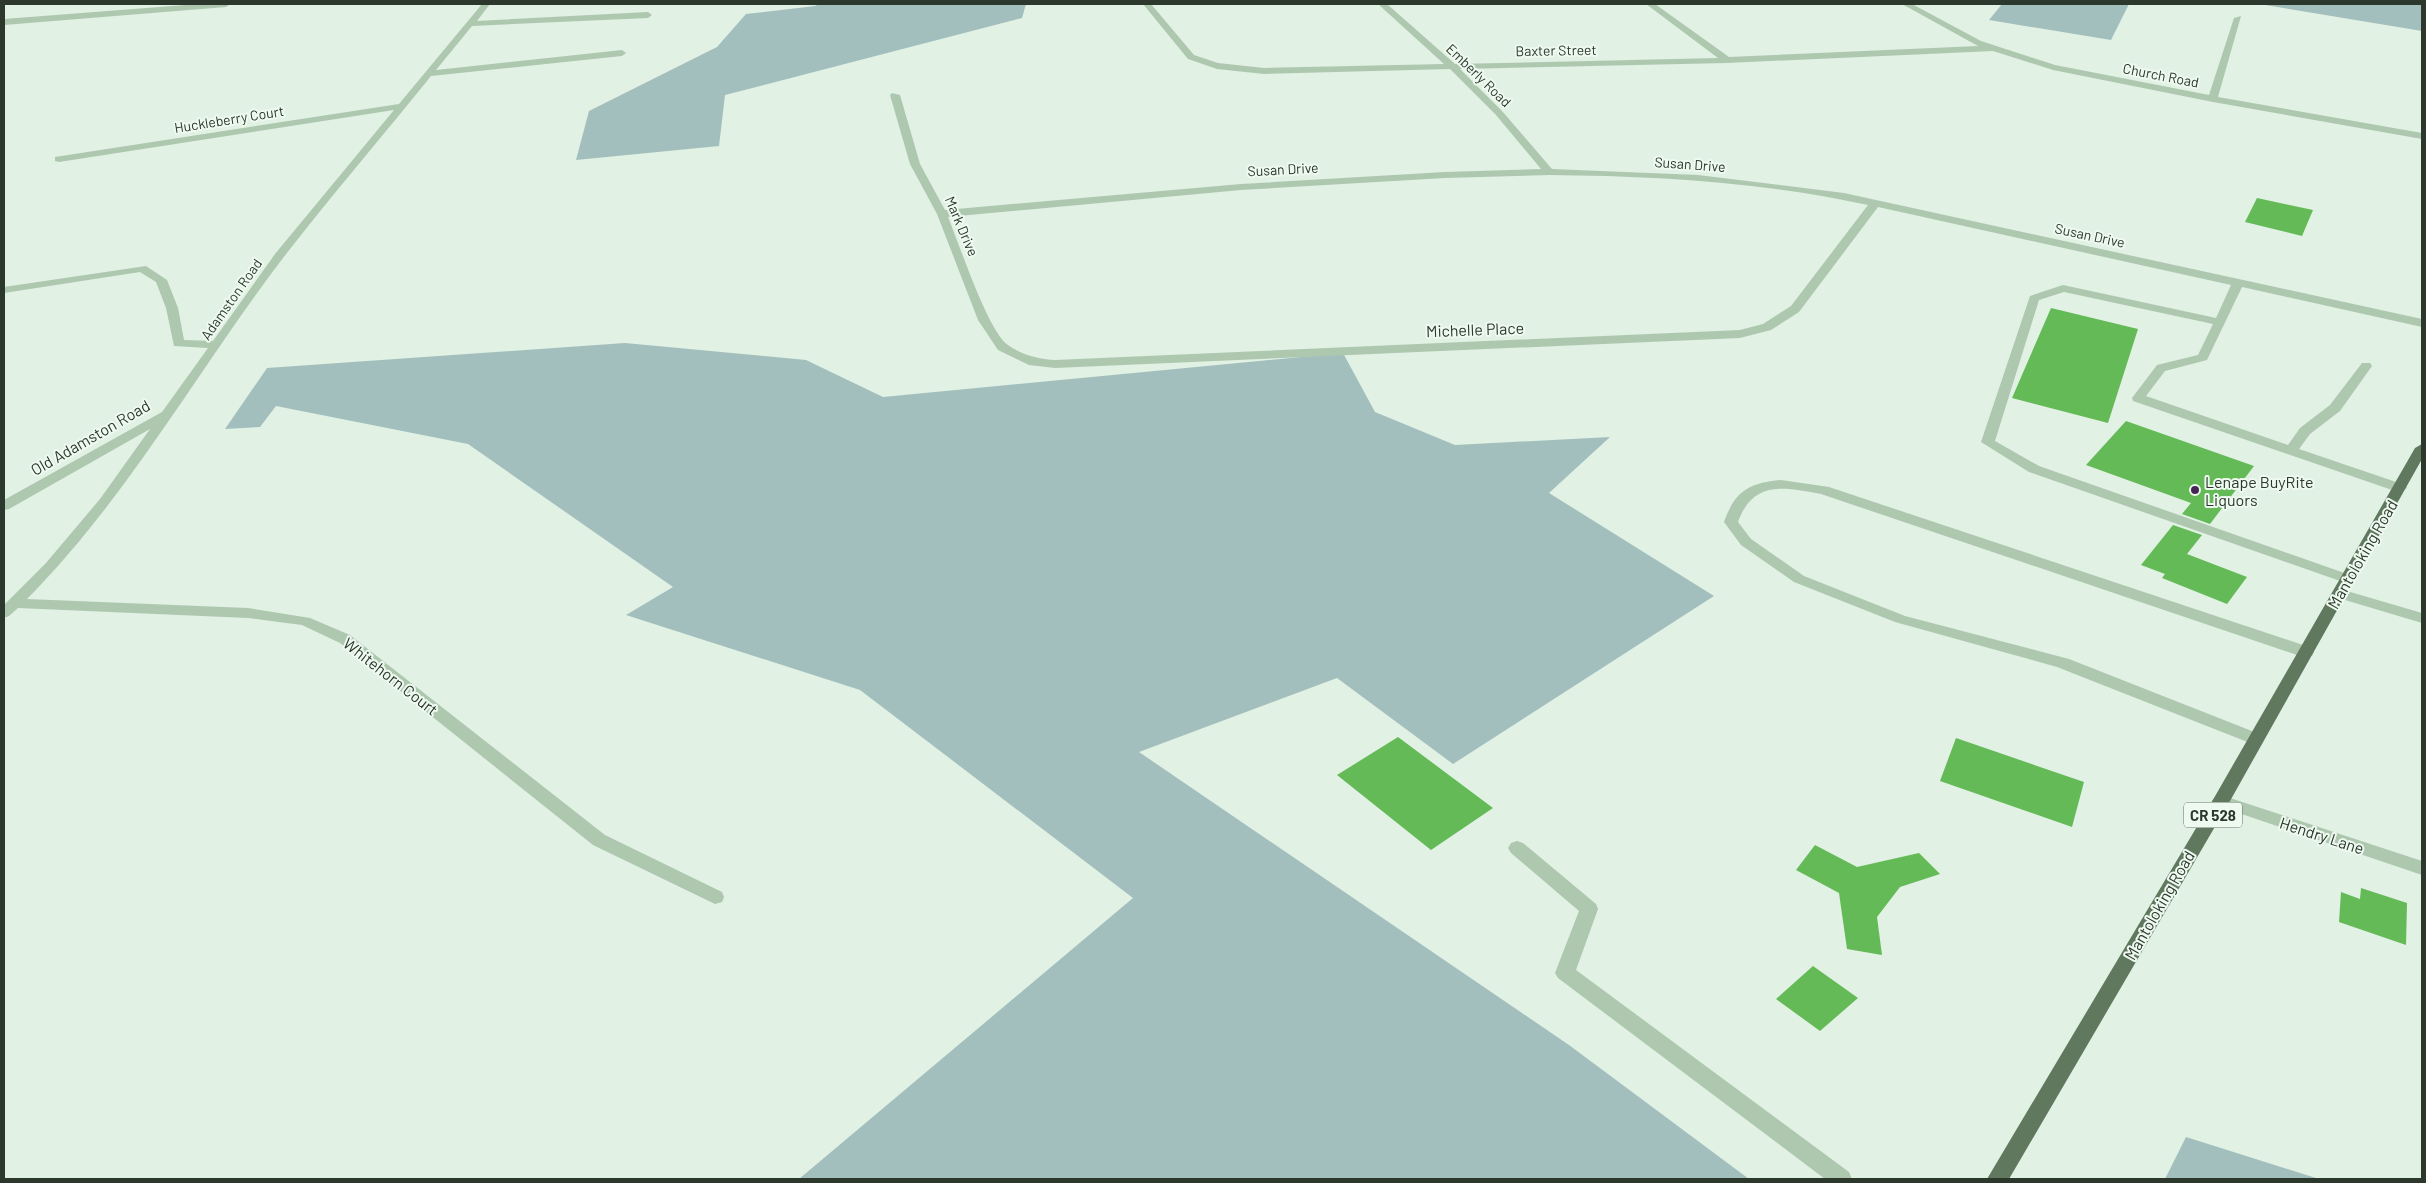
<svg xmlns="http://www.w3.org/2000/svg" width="2426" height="1183" viewBox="0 0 2426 1183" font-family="Barlow,sans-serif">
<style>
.green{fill:#a2bfbe}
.building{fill:#64ba57}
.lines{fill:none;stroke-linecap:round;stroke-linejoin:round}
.minor{fill:#aec8b0;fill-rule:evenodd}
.major{fill:#5f785e;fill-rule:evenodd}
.poi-dot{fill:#462556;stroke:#eef9ef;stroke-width:2}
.labels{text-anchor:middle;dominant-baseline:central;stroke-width:4;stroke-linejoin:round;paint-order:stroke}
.far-street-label{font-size:14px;fill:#2c382c;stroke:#eef9ef}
.shield{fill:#eef9ef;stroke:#667266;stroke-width:1}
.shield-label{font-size:15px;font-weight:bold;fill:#2c382c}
.street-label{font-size:16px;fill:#2c382c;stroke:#eef9ef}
.poi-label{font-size:16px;fill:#2c382c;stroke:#eef9ef;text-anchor:start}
</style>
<rect width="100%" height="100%" fill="#e1f1e4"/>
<path class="green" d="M819,4H1026L1022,18L725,95L719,146L576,160L589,111L717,47L746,14L815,6Z
M2002,4H2129L2111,40L1989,20Z
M2259,4H2422V31Z
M625,343L806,360L883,397L1343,353L1375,412L1455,445L1610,437L1549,493L1714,596L1453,764L1337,678L1139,752L1569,1045L1749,1179H799L1133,898L860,690L626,615L673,587L468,444L276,406L260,427L225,429L267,368Z
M2186,1137L2319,1179H2165Z"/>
<path class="building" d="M2257,198L2313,210L2302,236L2245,222Z
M2051,308L2138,329L2108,423L2012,398Z
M2126,421L2254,466L2210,524L2182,514L2191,503L2086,465Z
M2173,525L2202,535L2187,554L2247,577L2227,604L2162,578L2165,574L2141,565Z
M1398,737L1493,808L1431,850L1337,775Z
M1956,738L2084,782L2072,827L1940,781Z
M1815,845L1857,867L1919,853L1940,874L1900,887L1877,917L1882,955L1847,949L1839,893L1796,870Z
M2361,888L2407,903L2406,945L2339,922L2341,892L2360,899Z
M1813,966L1858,998L1820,1031L1776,999Z"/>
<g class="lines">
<path class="minor" d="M198,4H230L226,7L4,25V19Z
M482,4H490L477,21L648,12L652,15L648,18L472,26L436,70L622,50L626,53L622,56L431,76C382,137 331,196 283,258C197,371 128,497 27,599L248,608L310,618L350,635L605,835L722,892L724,897L722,902L715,904L593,845L340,643L302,625L248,618L18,608L9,616L4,618V605L46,563L100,499L150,429L9,509L4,510V500L162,412L208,348L174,346L166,308L156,282L140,272L4,293V287L146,266L167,280L178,308L184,340L213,341L275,254L394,110L59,162L55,161V157L399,104Z
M1143,4H1151L1194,55L1218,63L1264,68L1444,64L1378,4H1387L1455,64L1718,58L1646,4H1655L1729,57L1978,46L1902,4H1912L1981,41L2055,65L2209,95L2234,18L2241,16L2218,97L2422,133V139L2213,102L2053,70L1993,51L1727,63L1460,69L1502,111L1552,169L1698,175L1844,193L2422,319V327L2242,287L2207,360L2165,371L2146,396L2288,445L2300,428L2330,405L2362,363H2370L2372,366L2340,411L2310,434L2299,449L2405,485L2407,488L2400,492L2395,491L2133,401L2132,398L2157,365L2198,355L2213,324L2064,292L2039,300L1995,441L2039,466L2353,576L2355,579L2348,584L2343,582L2029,472L1981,442L2030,296L2063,285L2216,318L2231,285L1878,207L1799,312L1771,330L1740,338L1055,368L1029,365L998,350L978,320L937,214L910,164L890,95L892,93L900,95L920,164L945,210L1241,184L1445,172L1541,169L1496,115L1450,69L1264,74L1217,69L1188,59ZM1549,175C1655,176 1764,182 1868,205L1791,306L1763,324L1740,330L1055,360C1038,359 1022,355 1008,345C988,332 959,243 948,217L1241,190L1445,178Z
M1781,480L1829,487L2312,648L2314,652L2312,656H2300L1821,494C1784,487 1753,480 1738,522L1751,539L1804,576L1905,616L2069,659L2262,735L2264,739L2262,743H2250L2057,667L1895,622L1794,582L1741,545L1724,522C1735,491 1749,483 1781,480Z
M2340,589L2422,613V623L2335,597L2332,594Z
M2221,795L2422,861V875L2215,805L2212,801L2215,797Z
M1517,841L1523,843L1596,904L1598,909L1576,970L1849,1172L1852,1179H1825L1558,978L1555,973L1579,911L1511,853L1508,848L1511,843Z"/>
<path class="major" d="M2422,444V459L2230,801L2009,1179H1987L2214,798L2415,448Z"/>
</g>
<circle class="poi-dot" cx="2195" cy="490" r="5"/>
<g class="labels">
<g class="far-street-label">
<text transform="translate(1556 50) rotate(-1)">Baxter Street</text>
<text transform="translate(1479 75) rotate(44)">Emberly Road</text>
<text transform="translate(2161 75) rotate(11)">Church Road</text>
<text transform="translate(229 119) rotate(-9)">Huckleberry Court</text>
<text transform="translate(1690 164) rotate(4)">Susan Drive</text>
<text transform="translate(1283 169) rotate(-3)">Susan Drive</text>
<text transform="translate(962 226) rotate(67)">Mark Drive</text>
<text transform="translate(2090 235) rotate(12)">Susan Drive</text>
<text transform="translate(231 299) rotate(-55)">Adamston Road</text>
</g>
<rect class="shield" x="2184" y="802.5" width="58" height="25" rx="4"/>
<g class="shield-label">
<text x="2213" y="815">CR 528</text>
</g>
<g class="street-label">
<text transform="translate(1475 329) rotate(-2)">Michelle Place</text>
<text transform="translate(90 437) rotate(-30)">Old Adamston Road</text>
<text transform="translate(2362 554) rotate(-60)">Mantoloking Road</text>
<text transform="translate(391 676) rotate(38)">Whitehorn Court</text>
<text transform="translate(2322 835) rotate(18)">Hendry Lane</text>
<text transform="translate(2159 905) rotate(-60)">Mantoloking Road</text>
</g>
<g class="poi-label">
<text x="2205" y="481">Lenape BuyRite<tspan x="2205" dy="18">Liquors</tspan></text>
</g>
</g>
<rect width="2426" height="1183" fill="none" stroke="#2c382c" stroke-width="10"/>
</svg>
